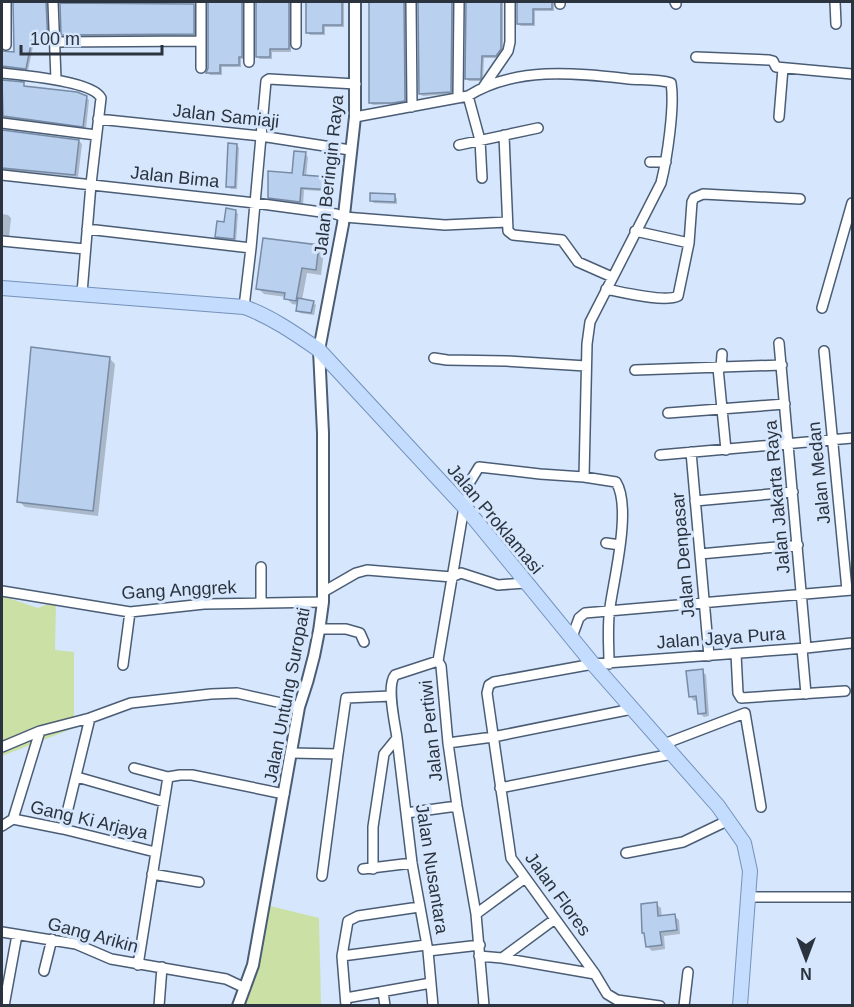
<svg xmlns="http://www.w3.org/2000/svg" width="854" height="1007" viewBox="0 0 854 1007" font-family="Arial,sans-serif">
<rect width="100%" height="100%" fill="#d5e6fd"/>
<!-- green -->
<path fill="#cbe0a5" d="M2 596 38 608 56 601 55 650 74 652V728L2 756Z
M270 906 319 918 321 1005 244 1006 262 954Z"/>
<!-- shadow -->
<path fill="#0003" d="M13 2H47L49 4 50 46H33L28 71 6 69 2 72V52L15 53Z
M208 2H245L244 59H241V67H222V75H210L207 72 209 68Z
M257 2H291V52H272V59H260L257 56Z
M308 2H344V27H325V35H310L308 32Z
M371 2H408L407 103 373 105 371 103Z
M419 2H456L454 5 453 94 423 96 420 94Z
M467 2H503V52L499 58H484L483 81H469L466 78Z
M518 2H554V11H535V26H521L518 24Z
M194 5 196 8V36L65 37 63 35Z
M2 80 23 84 26 87 86 97 89 100 86 129 7 119 2 120Z
M2 131 79 141 82 144 78 177 26 172H2Z
M237 145 239 148 237 189H231L228 186Z
M305 154 308 157 306 177 328 179 336 192 304 190 303 205 273 201 269 197 293 174Z
M395 196 397 199V204L374 203 371 200Z
M235 211 238 214 236 241 219 239 217 236Z
M2 214 8 215 11 218 9 237H2Z
M319 247 324 252 321 275 307 273 302 300 313 302 316 305 314 315 300 313 298 310V305L292 304 286 297 264 294 258 288Z
M109 358 115 364 98 516 25 507 19 501Z
M702 671 706 675 709 716 704 717 699 713 698 700 694 701 690 696Z
M656 904 661 908 662 917 674 916 679 920 680 934 664 936 665 949 652 951 647 946 646 936 643 933Z"/>
<!-- building -->
<path fill="#b9d0ef" stroke="#778ba5" stroke-width="1.5" d="M13 2H46L48 44H31L26 69 2 66V51L14 52Z
M208 2H242V57H239V65H220V73H206L208 68Z
M256 2H289V49H270V57H256Z
M306 2H342V25H323V33H306Z
M369 2H404L405 101 392 103H369Z
M418 2H452L451 92 419 94Z
M466 2H501V49L496 56H482L481 79H465Z
M517 2H552V9H533V24H517Z
M60 3 194 4V34L61 35Z
M2 80 24 82V86L77 92 87 96 83 127 3 116Z
M2 130 79 140 75 175 2 168Z
M228 143 237 144 235 187H226Z
M294 151 306 152 303 175 329 177 334 190 301 188 300 202 268 198V171L292 173Z
M370 193 395 194V202L370 201Z
M226 208 236 210 234 239 215 237 217 221 224 222Z
M263 238 319 245 316 270 302 268 296 301 284 299 285 293 256 289Z
M298 298 314 301 311 313 296 311Z
M31 347 110 357 93 511 17 502Z
M703 669 706 713 698 714 696 696 689 697 686 671Z
M657 902 658 916 675 914 677 930 660 932 662 945 646 947 644 933H642L641 904Z"/>
<g fill="none" stroke-linecap="round" stroke-linejoin="round">
<defs>
<path id="minor" d="M53 2 56 79
M201 2V68
M249 2V62
M296 2V44
M411 2 412 107
M560 2V4
M675 2 676 4
M835 2 836 24
M54 42 201 41
M6 45V2
M696 57 769 60 773 61 776 67 852 74
M2 73C20 75 93 81 101 98L91 184 82 293
M484 86 508 51 510 42V2
M468 96 480 140 482 178
M458 98 459 2
M355 117 468 96C516 66 575 73 629 79 643 80 658 79 671 83 675 106 667 159 661 183L590 322 587 344 584 477
M779 117 783 68
M98 119 261 136 350 150
M2 123 96 135
M504 135 508 231 513 235 562 240 578 262 612 277
M459 145 538 128
M650 162H666
M2 175 255 203 336 214 344 217 445 225 507 222
M87 229 251 248
M635 231 689 243
M2 241 85 249
M606 289C622 292 665 303 678 296L689 243 692 202 694 198 703 194 800 199
M244 307 251 248 266 81 269 79 356 84
M822 308 852 203
M779 343 806 648
M824 351 847 590
M434 358 447 360 506 361 586 366
M718 368 726 450
M721 368 722 354
M635 370 782 365
M668 413 785 404
M691 452 709 656
M660 455 852 438
M695 501 793 492
M468 511V485L479 467 540 474 584 477 616 482C632 507 614 578 610 607 607 626 609 645 609 664
M606 543 620 545
M700 554 798 545
M2 591 130 612 204 604 323 602
M323 592 356 573 367 570 452 577 461 573 498 585 525 583
M261 603V567
M320 629H346L360 633 364 642
M572 637 579 618 585 613 852 590
M802 649 806 694
M736 654 738 693 741 698 845 691
M438 661 464 507
M123 665 130 612
M397 738 412 863 428 951 433 1006
M448 743 493 737 632 709
M664 744 745 713 761 807
M2 747 40 731
M292 753 338 754 322 876
M338 754 346 698 391 696
M134 768 168 777
M77 777 164 802
M500 788 672 754
M406 813 457 806
M2 826 13 819
M63 829 90 718
M155 852 63 829 13 819 40 731 90 718 131 703 211 694 237 693 299 707
M626 853 683 842 729 820
M363 869 412 863
M373 869V827L384 754 397 738C395 723 386 686 395 675L438 661 441 666 448 743 457 806 476 914 484 1006
M152 874 199 882
M748 897H852
M476 914 525 878
M2 932 76 944 111 959 226 979 245 988
M428 951 480 945
M342 956 426 945
M479 956 502 958 595 974
M502 958 555 919
M138 965 168 777 180 775H192L284 794
M44 971 52 939
M383 992 385 1006
M346 998 431 983
M4 1006 17 935
M159 1006 162 967
M346 1006 342 956 348 921 358 916 419 907
M660 1006 617 1000 607 994 595 974 511 858 487 693 489 685 494 682 593 664 806 648 852 643
M684 1006 688 972"/>
<path id="tertiary" d="M238 1006 253 965 299 707C312 671 319 640 323 602V433L319 350 343 224 355 117V2"/>
<path id="primary" d="M2 288 244 307C270 316 296 334 319 350L468 511 593 664 718 806 744 843 750 871 740 1006"/>
</defs>
<!-- minor casing -->
<use href="#minor" stroke="#4b5d75" stroke-width="12"/>
<!-- tertiary casing -->
<use href="#tertiary" stroke="#4b5d75" stroke-width="14"/>
<!-- primary casing -->
<use href="#primary" stroke="#7492ba" stroke-width="16"/>
<!-- minor -->
<use href="#minor" stroke="#fff" stroke-width="9"/>
<!-- tertiary -->
<use href="#tertiary" stroke="#fff" stroke-width="10"/>
<!-- primary -->
<use href="#primary" stroke="#c4dcfe" stroke-width="14"/>
</g>
<g text-anchor="middle" stroke-width="6" stroke-linejoin="round" paint-order="stroke">
<!-- street labels -->
<g font-size="18" fill="#2b333e" stroke="#d5e6fd">
<text transform="translate(226 116) rotate(6)" y="6">Jalan Samiaji</text>
<text transform="translate(329 175) rotate(-84)" y="6">Jalan Beringin Raya</text>
<text transform="translate(175 177) rotate(6)" y="6">Jalan Bima</text>
<text transform="translate(819 473) rotate(-96)" y="6">Jalan Medan</text>
<text transform="translate(777 497) rotate(-95)" y="6">Jalan Jakarta Raya</text>
<text transform="translate(495 519) rotate(50)" y="6">Jalan Proklamasi</text>
<text transform="translate(683 555) rotate(-95)" y="6">Jalan Denpasar</text>
<text transform="translate(179 590) rotate(-3)" y="6">Gang Anggrek</text>
<text transform="translate(721 638) rotate(-4)" y="6">Jalan Jaya Pura</text>
<text transform="translate(287 695) rotate(-79)" y="6">Jalan Untung Suropati</text>
<text transform="translate(431 731) rotate(-96)" y="6">Jalan Pertiwi</text>
<text transform="translate(89 820) rotate(13)" y="6">Gang Ki Arjaya</text>
<text transform="translate(432 869) rotate(81)" y="6">Jalan Nusantara</text>
<text transform="translate(558 894) rotate(54)" y="6">Jalan Flores</text>
<text transform="translate(93 935) rotate(15)" y="6">Gang Arikin</text>
</g>
</g>
<!-- border -->
<rect width="854" height="1007" fill="none" stroke="#2b333e" stroke-width="6"/>
<!-- north arrow -->
<g transform="translate(806 959) rotate(180)" stroke="#d5e6fd" stroke-width="4.5" paint-order="stroke">
<path d="M0-4.5L10 22L0 15L-10 22Z" fill="#2b333e"/>
<text y="-9" font-size="16" font-weight="bold" text-anchor="middle" fill="#2b333e">N</text>
</g>
<!-- scale -->
<path d="M21 45v9h141v-9" fill="none" stroke="#2b333e" stroke-width="3"/>
<text x="30" y="45" font-size="18" fill="#2b333e" stroke="#d5e6fd" stroke-width="4.5" paint-order="stroke">100 m</text>
</svg>
